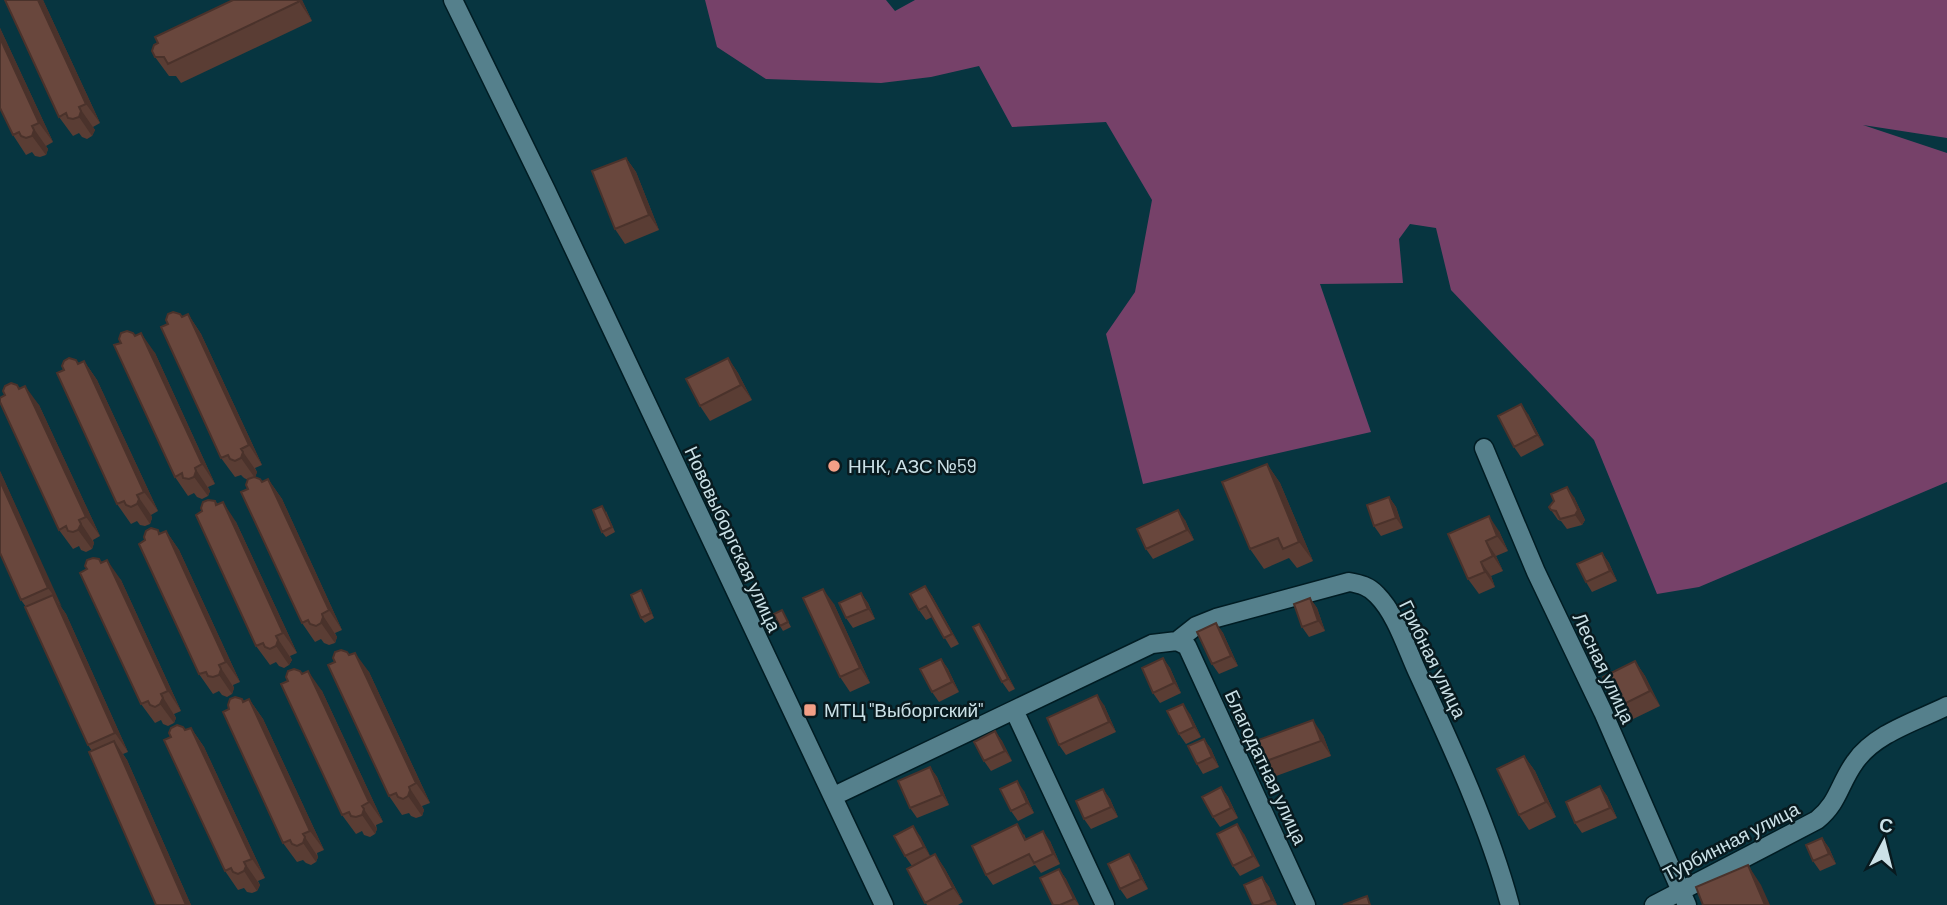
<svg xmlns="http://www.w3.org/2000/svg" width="1947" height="905" viewBox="0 0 1947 905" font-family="Barlow,sans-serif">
<rect width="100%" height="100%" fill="#073540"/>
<!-- green -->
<path fill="#764169" d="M705 0H886L895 11 915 0H1947V138L1863 125 1947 153V482L1699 587 1657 594 1594 440 1451 290 1436 228 1410 224 1399 239 1403 283 1320 284 1371 432 1143 484 1106 334 1135 292 1152 200 1106 122 1012 127 979 66 931 77 881 83 766 79 717 47Z"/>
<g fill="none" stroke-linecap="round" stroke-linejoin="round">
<defs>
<path id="minor" d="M453 0 546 190 884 905
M1484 448 1536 572 1603 712 1687 905
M1177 641 1196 626 1216 618 1349 582C1360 584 1369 586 1377 595 1396 614 1406 647 1417 671 1452 747 1488 824 1510 905
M1014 710 1105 905
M834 796 1152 644 1177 641 1187 646 1306 905
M1654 905 1817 820C1839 802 1839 784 1855 762 1875 733 1917 721 1947 706"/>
</defs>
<!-- minor casing -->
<use href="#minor" stroke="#001c23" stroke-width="21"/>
<!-- minor -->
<use href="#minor" stroke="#55808c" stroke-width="18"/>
</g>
<!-- wall -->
<path fill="#5a3d34" d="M5 0H43L100 123 93 127 95 130 92 136 87 139 82 137 79 133 73 136 59 117Z
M233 0H302L312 21 181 83 176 76H169L155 57Z
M0 28 53 142 46 146 48 149 46 155 40 157 35 156 32 152 26 155 13 135 0 108Z
M626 158 636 172 659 230 625 244 615 229Z
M188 314 201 334 262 465 255 468 257 472 255 477 262 482 268 479 282 499 342 630 335 633 337 637 335 643 329 645 324 643 321 639 315 642 302 623 248 489V480L244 478 241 475 235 477 221 458 168 324Z
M135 336 155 353 215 484 208 487 210 491 208 496 202 499 197 497 194 493 188 496 175 477 121 343Z
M728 358 738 373 752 400 710 421 700 406Z
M84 361 97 380 158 511 151 515 152 518 150 524 145 526 140 525 137 521 131 524 117 504 64 370Z
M20 389 39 405 100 536 93 540 94 543 92 549 86 552 81 550 79 546 73 549 59 530Z
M1528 414 1544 445 1521 457 1514 447Z
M1267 464 1280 483 1313 561 1297 568 1289 558 1264 569 1250 549Z
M0 471 61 607 66 614 128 752 123 754 127 760 191 905H156L92 751 88 745 26 607 21 600Z
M1389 497 1396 507 1403 528 1381 536 1374 526Z
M1574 497 1585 520 1582 525 1567 529 1561 521 1558 520 1551 510Z
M215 501 236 522 297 653 290 656 292 660 289 665 284 668 279 666 276 662 270 665 256 646 202 511Z
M606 511 615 532 606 537 602 532Z
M1185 520 1194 540 1153 559 1146 549Z
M166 531 179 550 240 682 233 685 234 688 232 694 227 697 222 695 219 691 213 694 199 674 160 534Z
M1499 531 1508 551 1496 556 1503 571 1491 576 1495 587 1479 594 1468 579 1448 534Z
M1602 553 1609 563 1617 581 1592 592 1586 582Z
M102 563 121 580 181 711 174 714 176 718 174 723 168 726 163 724 161 720 155 723 141 704 87 569Z
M925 586 932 596 959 644 951 648 932 617 926 620 919 610Z
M641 590 644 595 654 618 645 623 641 618Z
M861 593 868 603 875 619 853 628 846 618Z
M1310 598 1317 608 1325 631 1309 637 1302 627Z
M834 604 870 683 850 692 840 677Z
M782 610 791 627 783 631 780 626Z
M1216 623 1223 633 1238 666 1219 674 1212 664Z
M979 624 986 634 1015 689 1009 692 1002 682Z
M347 652 369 672 430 803 422 806 424 810 422 816 416 818 411 816 409 813 402 815 389 796 335 662Z
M1163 658 1170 668 1181 693 1160 703 1153 693Z
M941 659 948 669 959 692 939 702 932 692Z
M1635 661 1645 676 1660 706 1629 721 1618 707Z
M303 674 322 691 383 822 376 825 377 829 375 834 370 837 364 835 362 831 356 834 342 815 288 681Z
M242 699 244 702 249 699 263 719 324 850 317 853 318 857 316 862 311 865 306 863 303 860 297 862 283 843 229 709Z
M1104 705 1116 732 1066 755 1059 745Z
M1190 714 1201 737 1186 744 1179 734Z
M183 727 185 730 191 728 204 747 265 878 258 881 260 885 257 891 252 893 247 892 244 888 238 890 225 871 171 737Z
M995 731 1002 741 1012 761 991 771 984 761Z
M1323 735 1331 756 1268 779 1258 764Z
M1204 739 1211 749 1219 767 1203 774 1197 764Z
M1524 756 1535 771 1556 817 1529 830 1519 815Z
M930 767 937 777 949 805 917 818 910 808Z
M1600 786 1607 796 1617 818 1582 833 1575 823Z
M1221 787 1228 797 1238 818 1220 827 1213 817Z
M1103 789 1110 799 1118 817 1091 829 1084 819Z
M1024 791 1034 813 1018 821 1011 811Z
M1024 834 1026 839 1050 841 1060 864 1041 873 1035 865 993 885 986 875Z
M1244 834 1260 866 1240 876 1233 866Z
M920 836 930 856 935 854 945 869 963 902 958 905H927L907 869 912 866 905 856Z
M1822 838 1829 848 1836 864 1820 871 1813 861Z
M1136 864 1148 889 1127 899 1120 889Z
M1059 869 1066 879 1079 905H1053Z
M1262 877 1269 887 1277 905H1253Z"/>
<!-- shaded-wall -->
<path fill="#4a322b" d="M38 0H43L100 123 86 104Z
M298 0H302L312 21Z
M0 28 53 142 39 123 0 38Z
M79 107 95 130 92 136 79 117Z
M32 126 48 149 46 155 32 136Z
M626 158 636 172 659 230 649 215Z
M188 314 201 334 262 465 249 445Z
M141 333 155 353 215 484 202 464Z
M728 358 738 373 752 400 741 385Z
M84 361 97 380 158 511 144 492Z
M25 386 39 405 100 536 86 517Z
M1521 404 1528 414 1544 445 1537 435Z
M241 449 257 472 255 478 241 458Z
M1267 464 1280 483 1313 561 1299 542Z
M195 468 210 491 208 496 194 477Z
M0 471 62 607 48 588 0 481Z
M268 479 282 499 342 630 329 610Z
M1567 487 1574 497 1585 520 1582 525 1575 515Z
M137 495 151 515 152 518 150 524 137 504Z
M1389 497 1396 507 1403 528 1396 518Z
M223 502 236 522 297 653 283 633Z
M1178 510 1185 520 1194 540 1187 530Z
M1489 516 1499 531 1508 551 1497 536Z
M79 520 94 543 92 549 78 530Z
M166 531 179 550 240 682 226 662Z
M1486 541 1496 556 1503 571 1493 556Z
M1602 553 1609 563 1617 581 1610 571Z
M107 560 121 580 181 711 168 691Z
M1481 562 1491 576 1495 587 1485 572Z
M925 586 932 596 959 644 952 634Z
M823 589 834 604 870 683 860 668Z
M641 590 644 595 654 618 651 613Z
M861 593 868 603 875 619 868 609Z
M53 595 66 614 128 752 115 733Z
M1310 598 1317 608 1325 631 1318 621Z
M322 614 337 637 335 643 321 623Z
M1216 623 1223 633 1238 666 1231 656Z
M979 624 986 634 1015 689 1008 679Z
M276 636 292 660 289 665 276 646Z
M355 653 369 672 430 803 416 783Z
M1163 658 1170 668 1181 693 1174 683Z
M941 659 948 669 959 692 952 682Z
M1635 661 1645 676 1660 706 1650 691Z
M219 665 234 688 232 694 219 675Z
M308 671 322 691 383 822 369 802Z
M161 694 176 718 174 723 160 704Z
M1097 695 1104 705 1116 732 1109 722Z
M249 699 263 719 324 850 310 831Z
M1183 704 1190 714 1201 737 1194 727Z
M1313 720 1323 735 1331 756 1321 741Z
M191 728 204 747 265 878 252 859Z
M995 731 1002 741 1012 761 1005 751Z
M1204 739 1211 749 1219 767 1212 757Z
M114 741 127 760 191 905H186Z
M1524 756 1535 771 1556 817 1546 802Z
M930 767 937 777 949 805 942 795Z
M1017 781 1024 791 1034 813 1027 803Z
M1600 786 1607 796 1617 818 1610 808Z
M409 787 424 810 422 816 408 796Z
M1221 787 1228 797 1238 818 1231 808Z
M1103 789 1110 799 1118 817 1111 807Z
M362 806 377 829 375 834 362 815Z
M1237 824 1244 834 1260 866 1253 856Z
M913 826 920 836 931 857 924 847Z
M1043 831 1050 841 1060 864 1053 854Z
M303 834 318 857 316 862 303 843Z
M1822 838 1829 848 1836 864 1829 854Z
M935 854 945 869 963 902 953 888Z
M1129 854 1136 864 1148 889 1141 879Z
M244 862 260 885 257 891 244 871Z
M1748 865 1761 885 1770 905H1765Z
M1059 869 1066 879 1079 905 1074 899Z
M1262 877 1269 887 1277 905 1272 900Z"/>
<!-- building -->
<path fill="#69473d" stroke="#4a322b" stroke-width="2" d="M5 0H38L86 104 79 107 81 111 79 117 73 119 68 118 66 113 59 117Z
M233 0H298V2L168 64 164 57H155L152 51 154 45 158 43 155 37Z
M0 38 39 123 32 126 34 130 32 136 26 138 21 136 19 132 13 135 0 108Z
M626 158 649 215 615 229 592 171Z
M173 312 180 314 182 317 188 314 249 445 241 449 243 452 241 458 235 461 230 459 228 455 221 458 161 327 168 324 166 320 168 314Z
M127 331 133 333 135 336 141 333 202 464 195 468 196 471 194 477 189 479 183 478 182 473 175 477 114 345 121 343 119 339 121 333Z
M69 358 76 360 78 364 84 361 144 492 137 495 139 499 137 504 131 507 126 505 124 501 117 504 57 373 64 370 62 366 64 361Z
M728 358 741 385 700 406 686 379Z
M11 383 17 385 19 389 25 386 86 517 79 520 81 524 78 530 73 532 68 531 66 526 59 530 0 402V398L5 395 3 391 5 386Z
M1521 404 1537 435 1514 447 1498 416Z
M1267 464 1299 542 1283 549 1278 538 1250 549 1222 482Z
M254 477 260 479 262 482 268 479 329 610 322 614 323 617 321 623 316 626 310 624 308 620 302 623 241 492 248 489 246 485 248 479Z
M0 481 48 588 21 600 0 553Z
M1567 487 1578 510 1575 515 1560 519 1556 511 1551 510 1549 507 1554 501 1551 494Z
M1389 497 1396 518 1374 526 1367 505Z
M208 500 215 501 216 505 223 502 283 633 276 636 278 640 276 646 270 649 265 647 263 643 256 646 196 515 202 511 201 508 203 502Z
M602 506 612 527 602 532 593 510Z
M1178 510 1187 530 1146 549 1137 529Z
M1489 516 1497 536 1486 541 1493 556 1481 562 1485 572 1468 579 1448 534Z
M151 528 158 530 159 534 166 531 226 662 219 665 221 669 219 675 213 677 208 676 206 672 199 674 139 544 145 540 144 537 146 531Z
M1602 553 1610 571 1586 582 1577 564Z
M93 558 99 559 101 563 107 560 168 691 161 694 163 698 160 704 155 707 150 705 148 701 141 704 80 573 87 569 85 566 87 560Z
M925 586 952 634 944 638 926 606 919 610 910 594Z
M823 589 860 668 840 677 803 598Z
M641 590 651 613 641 618 631 595Z
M861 593 868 609 846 618 839 603Z
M53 595 115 733 88 745 25 607Z
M1310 598 1318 621 1302 627 1294 604Z
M782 610 788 622 780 626 774 614Z
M1216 623 1231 656 1212 664 1197 632Z
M979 624 1008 679 1002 682 973 627Z
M341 650 347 652 349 655 355 653 416 783 409 787 410 790 408 796 403 799 398 797 396 793 389 796 328 665 335 662 333 658 335 652Z
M1163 658 1174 683 1153 693 1142 668Z
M941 659 952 682 932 692 920 669Z
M1635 661 1650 691 1618 707 1603 677Z
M294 669 300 671 302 674 308 671 369 802 362 806 364 809 362 815 356 817 351 816 349 812 342 815 281 684 288 681 286 677 288 671Z
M1097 695 1109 722 1059 745 1047 718Z
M235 697 242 699 243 702 249 699 310 831 303 834 305 837 303 843 297 846 292 844 290 840 283 843 223 712 229 709 228 705 230 699Z
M1183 704 1194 727 1179 734 1167 711Z
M1313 720 1321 741 1258 764 1250 743Z
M177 725 183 727 185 730 191 728 252 859 244 862 246 866 244 871 238 874 233 872 231 868 225 871 164 740 171 737 169 733 171 728Z
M995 731 1005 751 984 761 974 742Z
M1204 739 1212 757 1197 764 1188 746Z
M114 741 186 905H156L89 752Z
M1524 756 1546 802 1519 815 1497 769Z
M930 767 942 795 910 808 898 781Z
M1017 781 1027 803 1011 811 1000 789Z
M1600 786 1610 808 1575 823 1566 802Z
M1221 787 1231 808 1213 817 1202 797Z
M1103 789 1111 807 1084 819 1076 801Z
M1017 824 1025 840 1043 831 1053 854 1034 863 1029 854 986 875 972 846Z
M1237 824 1253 856 1233 866 1217 834Z
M913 826 924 847 905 856 894 836Z
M1822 838 1829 854 1813 861 1806 845Z
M935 854 953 888 925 903 907 869Z
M1129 854 1141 879 1120 889 1108 864Z
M1748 865 1765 905H1703L1696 887Z
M1059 869 1074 899 1060 905H1053L1040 878Z
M1262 877 1272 900 1259 905H1253L1244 885Z
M1367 896 1370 905H1343Z"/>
<!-- markers -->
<g fill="#f39f86" stroke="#081a1f" stroke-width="2.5">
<circle cx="834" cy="466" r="7"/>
<rect x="803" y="703" width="14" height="14" rx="3.5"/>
</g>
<g text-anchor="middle" stroke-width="5" stroke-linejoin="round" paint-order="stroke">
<!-- poi labels -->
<g font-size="19" fill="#cbe1e7" stroke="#081a1f" text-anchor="start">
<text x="848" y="473">ННК, АЗС №59</text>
<text x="824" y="717">МТЦ "Выборгский"</text>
</g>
<!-- street labels -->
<g font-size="19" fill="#cbe1e7" stroke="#081a1f">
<text transform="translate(733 539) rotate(65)" y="7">Нововыборгская улица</text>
<text transform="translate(1433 659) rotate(64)" y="7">Грибная улица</text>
<text transform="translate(1604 668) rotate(65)" y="7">Лесная улица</text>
<text transform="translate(1266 767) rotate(65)" y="7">Благодатная улица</text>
<text transform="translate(1731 841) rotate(-27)" y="7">Турбинная улица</text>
</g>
</g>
<!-- north arrow -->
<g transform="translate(1884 842) rotate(7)" stroke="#081a1f" stroke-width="5" paint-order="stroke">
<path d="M0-5L12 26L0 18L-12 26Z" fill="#cbe1e7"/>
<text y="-10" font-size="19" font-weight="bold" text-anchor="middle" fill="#cbe1e7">С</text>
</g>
</svg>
